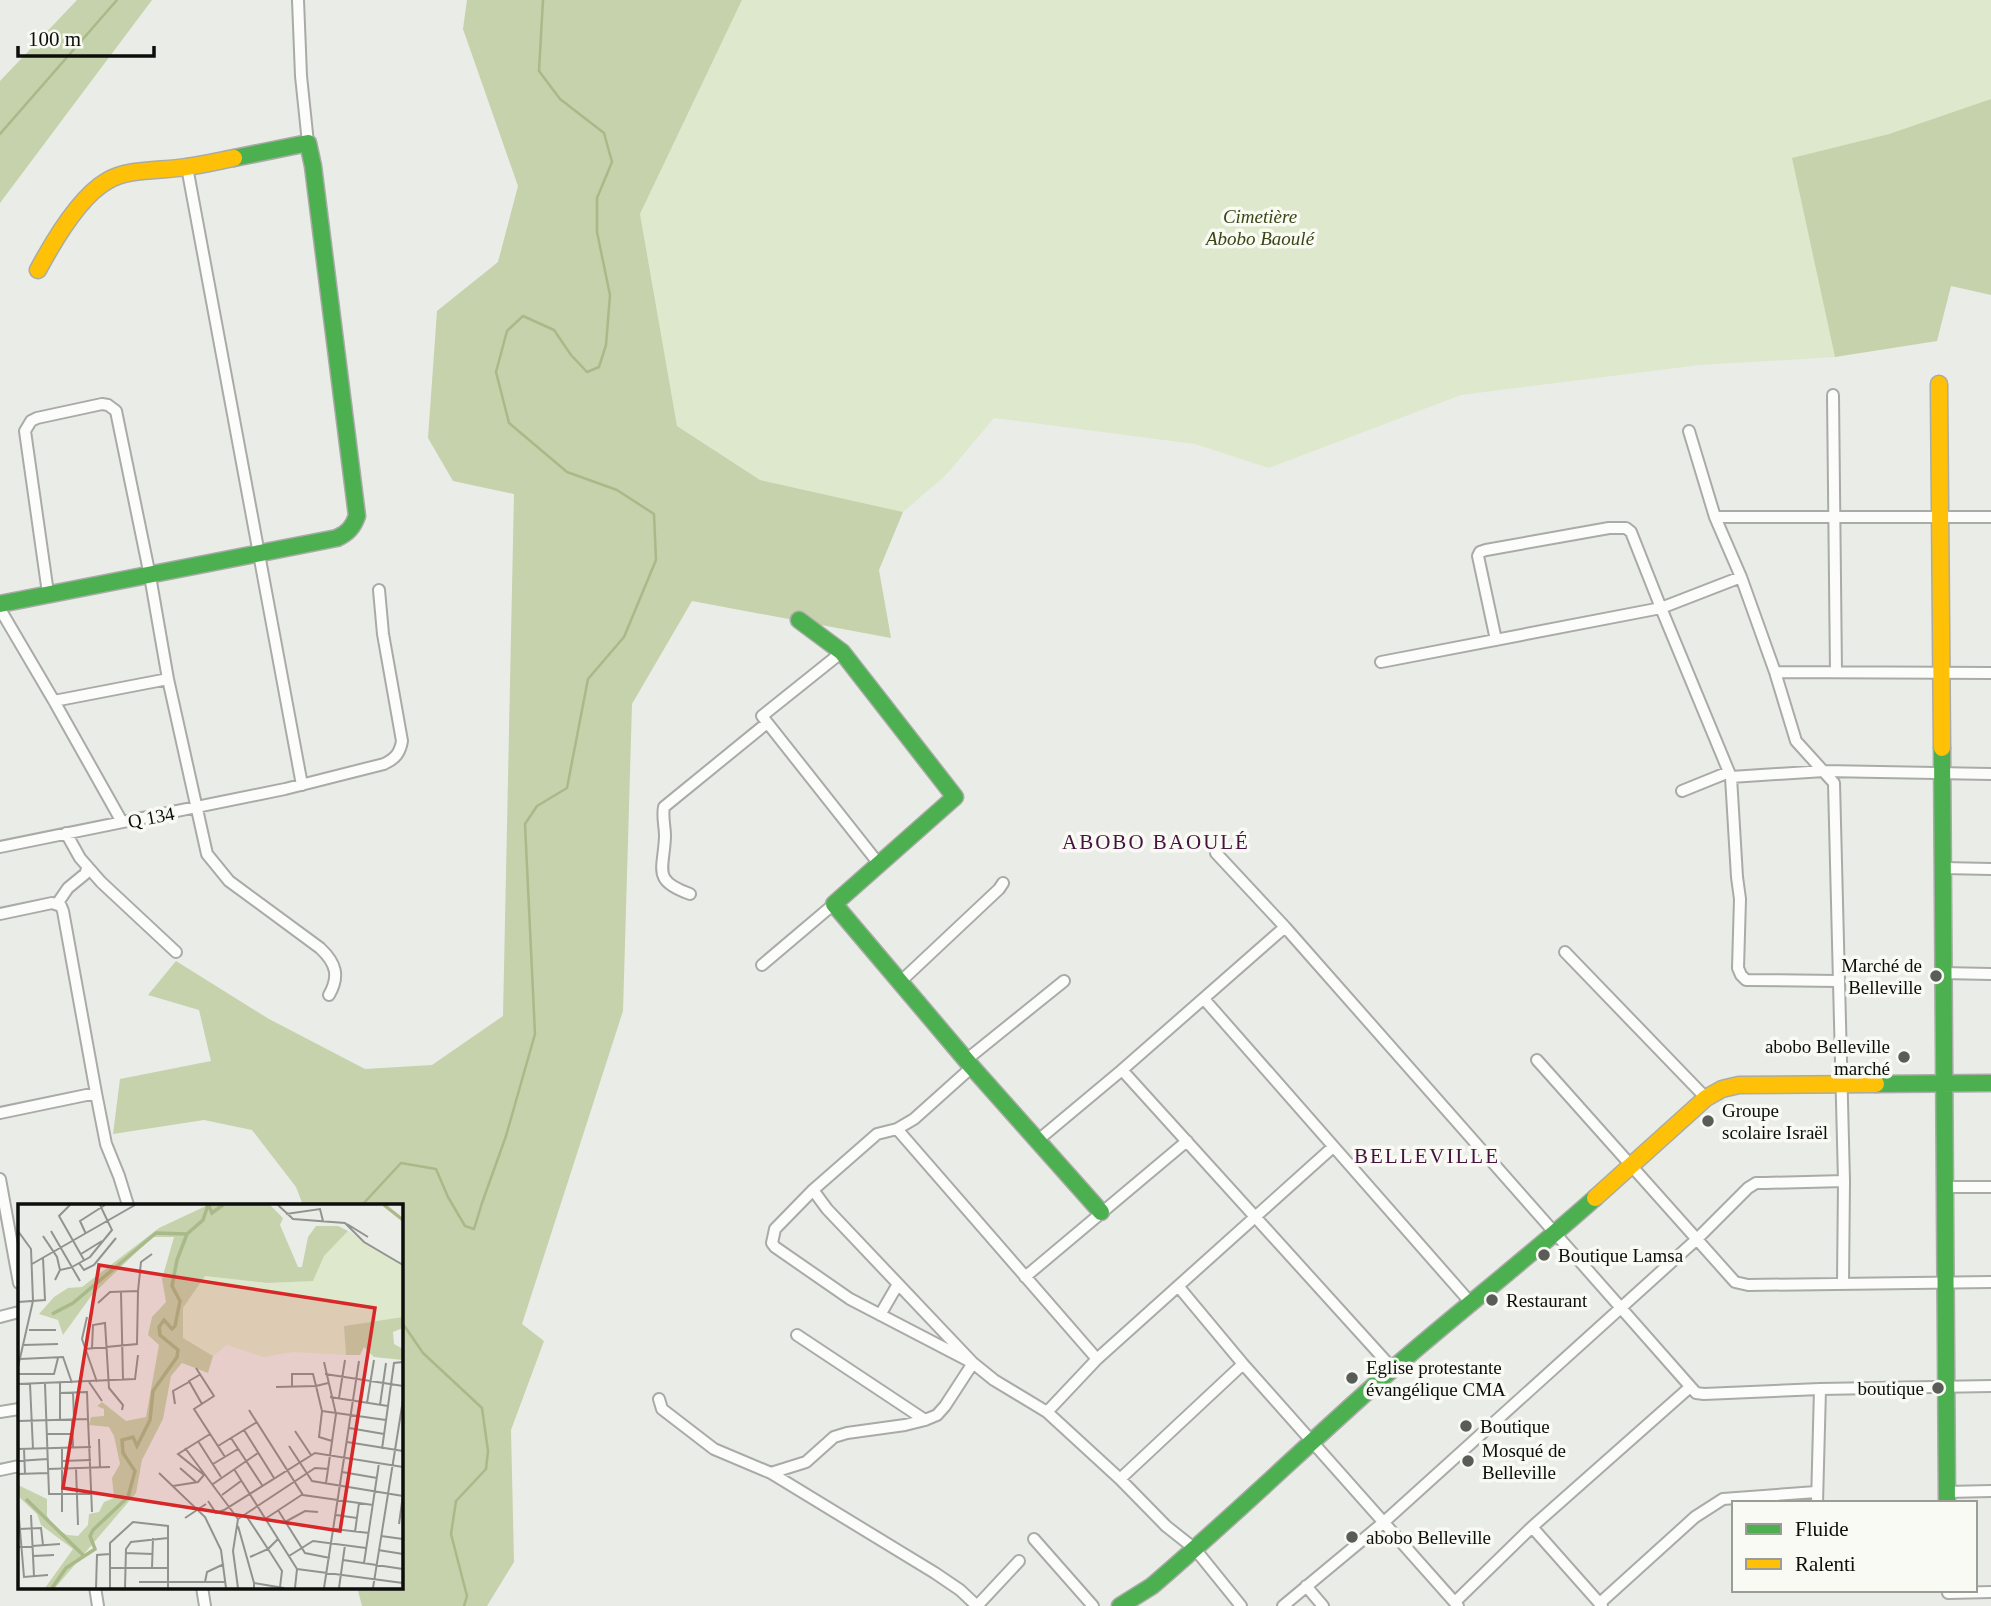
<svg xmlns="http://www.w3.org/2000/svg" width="1991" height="1606" viewBox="0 0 1991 1606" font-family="Georgia,serif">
<rect width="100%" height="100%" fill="#eaece7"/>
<!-- green -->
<path fill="#dee8cc" d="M742 0H1991V99L1889 134 1793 158 1835 357 1700 365 1461 395 1269 468 1195 444 994 418 946 475 903 512 760 480 677 426 640 214Z"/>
<!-- forest -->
<path fill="#c5d2ab" d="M77 0H152L0 203V81Z
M467 0H742L640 214 677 426 760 480 903 512 879 570 891 638 692 601 632 704 623 1011 522 1324 544 1341 511 1430 514 1562 487 1606H362L357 1587H401V1205H303L296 1187 252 1130 204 1120 113 1134 120 1079 211 1061 199 1010 148 995 176 961 269 1019 365 1069 432 1065 503 1016 514 494 453 481 428 438 437 311 498 262 518 186 463 29Z
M1991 99V295L1951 286 1937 341 1835 357 1792 158 1889 134Z"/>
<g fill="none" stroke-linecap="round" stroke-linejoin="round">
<!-- stream -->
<path stroke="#aab989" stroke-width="2.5" d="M0 134 117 0
M362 1205 401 1163 436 1169 448 1197 465 1226 474 1229 482 1203 506 1136 535 1034 525 824 537 806 567 788 588 679 624 637 656 560 654 514 617 490 567 472 509 423 496 372 507 331 523 316 554 330 571 355 587 372 599 367 606 345 610 295 597 232V198L612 162 604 133 560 99 539 71 543 0
M401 1321 423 1353 482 1408 488 1451 486 1469 456 1501 451 1534 467 1596 464 1606"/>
<defs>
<path id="street" d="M298 0 301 76 308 143
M187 167 302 785
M1833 395 1836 672
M1689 431 1715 517 1741 577 1775 672 1796 741 1834 783 1844 1181 1843 1283
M1715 517H1991
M1741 577 1661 608 1731 777 1737 877 1740 899 1738 968 1741 975 1746 980 1838 981
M48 593 25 431 31 421 37 418 102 404 108 405 116 411 150 576 168 679 207 854 229 881 320 948C336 963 340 976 329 995
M0 609 54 701 122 822
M842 652 762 716 879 864
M1381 662 1661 608 1631 532 1626 528H1609L1486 550 1480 552 1478 556 1496 640
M1775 672 1991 673
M54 701 168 679
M1731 777 1824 771 1991 774
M1682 791 1729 772
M66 833 80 858 101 882 176 952
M0 847 285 789 384 764C395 759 400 753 402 741L383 634 379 590
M1216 853 1285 927 1696 1393 1704 1394 1820 1389 1991 1386
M1943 868 1991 869
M690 894C651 880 664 870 665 836 665 826 662 817 664 807L767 723
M57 904 68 888 85 874 88 867
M0 914 52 903 61 906 63 911 96 1093 0 1113
M1565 952 1706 1098
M762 965 834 904
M1942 973 1991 974
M899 983 999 889 1003 883
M1204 999 1470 1302
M966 1060 1064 981
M1537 1060 1735 1282 1748 1285 1991 1282
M1122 1070 1393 1369
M96 1093 106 1144 119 1176 128 1205
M897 1129 1097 1359
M1037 1141 1122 1070 1285 927
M0 1179 19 1283
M1944 1187H1991
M813 1190 827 1209 973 1363 994 1380 1047 1412 1120 1479 1166 1526 1195 1549 1241 1606
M1025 1277 1187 1141
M1178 1286 1243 1364 1458 1606
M880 1315 898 1284
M0 1317 19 1312
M797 1335 925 1420
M659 1399 662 1409 714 1449 771 1473 935 1573 960 1590 977 1606
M0 1412 19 1409
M1047 1412 1097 1359 1333 1147
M0 1470 19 1466
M771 1473 806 1462 834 1437 847 1433 905 1425 925 1420 937 1415 945 1406 973 1363 850 1299 775 1247 772 1243 775 1229 813 1190 877 1134 897 1129 914 1119 972 1067
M1120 1479 1243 1364
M1946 1492 1991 1491
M1817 1503 1820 1389
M1532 1527 1602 1606
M1034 1539 1093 1606
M1306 1586 1323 1606
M95 1587 98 1606
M202 1587 205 1606
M1948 1593 1991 1592
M1455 1602 1532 1527 1689 1388
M1600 1603 1695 1517 1723 1499 1816 1492
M977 1606 1019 1561
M1283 1606 1384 1522 1697 1239 1748 1188 1756 1183H1765L1844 1181"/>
<path id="fast" d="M0 604 337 538C348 533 353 527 357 516L313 166 308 143 234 158
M799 620 842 652 955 797 834 904 972 1067 1101 1212
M1942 748 1947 1503
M1876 1084 1991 1083
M1120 1606 1152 1586C1235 1515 1314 1438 1396 1366 1462 1309 1530 1256 1595 1198"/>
<path id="slow" d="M38 270C53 242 79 197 107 181 127 168 163 171 186 167 202 165 218 161 234 158
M1939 384 1942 748
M1595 1198 1706 1098 1722 1089 1739 1085 1876 1084"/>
</defs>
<!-- street casing -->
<use href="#street" stroke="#a9aba7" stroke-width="14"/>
<!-- fast casing -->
<use href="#fast" stroke="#a9aba7" stroke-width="19"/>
<!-- slow casing -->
<use href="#slow" stroke="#a9aba7" stroke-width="19"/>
<!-- street -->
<use href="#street" stroke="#fcfcfb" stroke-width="10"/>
<!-- fast -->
<use href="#fast" stroke="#4caf50" stroke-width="16"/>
<!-- slow -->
<use href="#slow" stroke="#ffc107" stroke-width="16"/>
</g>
<!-- markers -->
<g fill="#5a5c58" stroke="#f8faf3" stroke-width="2.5">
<circle cx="1936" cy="976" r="7"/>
<circle cx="1904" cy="1057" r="7"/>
<circle cx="1708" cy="1121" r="7"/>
<circle cx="1544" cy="1255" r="7"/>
<circle cx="1492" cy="1300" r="7"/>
<circle cx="1352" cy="1378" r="7"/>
<circle cx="1938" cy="1388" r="7"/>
<circle cx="1466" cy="1426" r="7"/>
<circle cx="1468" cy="1461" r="7"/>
<circle cx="1352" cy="1537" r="7"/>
</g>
<g text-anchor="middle" stroke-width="7" stroke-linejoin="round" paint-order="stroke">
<!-- park labels -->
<g font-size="19" font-style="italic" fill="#384514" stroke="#f8faf3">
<text x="1260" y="223">Cimetière<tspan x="1260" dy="22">Abobo Baoulé</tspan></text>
</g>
<!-- street labels -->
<g font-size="19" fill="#0d0e0b" stroke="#f8faf3">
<text transform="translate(151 817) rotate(-11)" y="7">Q 134</text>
</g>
<!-- poi labels -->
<g font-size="19" fill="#0d0e0b" stroke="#f8faf3" text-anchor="start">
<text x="1922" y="972" text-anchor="end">Marché de<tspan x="1922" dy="22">Belleville</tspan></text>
<text x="1890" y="1053" text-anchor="end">abobo Belleville<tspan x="1890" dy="22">marché</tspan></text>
<text x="1722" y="1117">Groupe<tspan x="1722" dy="22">scolaire Israël</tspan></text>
<text x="1558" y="1262">Boutique Lamsa</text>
<text x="1506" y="1307">Restaurant</text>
<text x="1366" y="1374">Eglise protestante<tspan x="1366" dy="22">évangélique CMA</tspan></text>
<text x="1924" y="1395" text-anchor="end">boutique</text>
<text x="1480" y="1433">Boutique</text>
<text x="1482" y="1457">Mosqué de<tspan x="1482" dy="22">Belleville</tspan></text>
<text x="1366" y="1544">abobo Belleville</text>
</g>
<!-- neighbourhood labels -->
<g font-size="21" letter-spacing="2" fill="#46113f" stroke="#f8faf3">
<text x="1156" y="849">ABOBO BAOULÉ</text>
<text x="1427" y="1163">BELLEVILLE</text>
</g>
</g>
<!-- overview -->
<g transform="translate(18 1204)">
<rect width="385" height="385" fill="#eaece7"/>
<path d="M330 27 385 62V113L326 122 328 151 275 148 246 153 209 141 195 152 165 135V104L187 72 249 79 295 77 306 52Z" fill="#dee8cc"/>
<path d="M190 1H252L265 14 262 21 280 63H284L290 33 298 22H320L330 27 306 52 295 77 249 79 187 72 165 104V134L195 152 190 169 164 159 153 172 145 215 124 256 118 289 37 384H27L55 345 23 321 19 310 0 292V281L29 295V312L37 324 49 331 60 332 70 321 71 310 81 308 86 298 96 294 94 274 102 260 96 232 91 223 71 221 73 213 86 212V205L79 202 84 198 108 217 128 213 141 141 130 131 134 113 148 98 144 75 156 33H134L74 91 45 131 40 116 21 110 36 93 50 84 64 83 141 24ZM385 113V124L375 128 376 140 385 145V156L356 153 346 143 342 151H328L326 122Z" fill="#c5d2ab"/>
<path fill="none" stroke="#aab989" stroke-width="3.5" d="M366 1 385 16M191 2 194 9 205 1M34 110 55 99 138 29 168 30M8 295 65 351M34 384 48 364 77 345 72 332 75 326 110 293 117 267 105 249 104 236 115 233 119 242 132 216 135 187 159 153 160 146 142 131 141 123 146 116 154 125 157 122 162 97 154 82 159 56 169 30 185 16 190 1"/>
<path fill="none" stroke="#92938f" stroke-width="2" d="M52 1 41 12 66 56M260 1 275 15 327 19 346 38 385 61M268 10 302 5 305 17M329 20 350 33M0 27 13 45 15 97 0 163M33 27 62 77M68 30 62 17 87 1M25 32 39 53 42 66M63 50 84 37M61 59 66 66 76 61 98 34M14 60 117 1M54 63 72 53 94 26 82 1M37 76 42 66 55 63M120 87 123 58 134 50M103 88 105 176M0 98 27 96 25 54M69 113 64 135 79 178M11 126H38M6 141 40 140M74 144 75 121 87 119 91 184 105 201 104 206M67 145 119 140 120 87 92 88 80 99M2 155 45 153 54 179M306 158 318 210 308 279M178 164 196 192 176 205 207 253M0 170H36L40 154M183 170 171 177 184 200M307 170 385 182M71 178 84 197M42 179V216M310 179 298 182 304 207 301 233 314 237M0 180 117 175 120 151M12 180 15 245M27 180 31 290H74M258 183 298 182 295 170H274V182M55 188 56 215M312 193 370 202M321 194 327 156M349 199 356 156M157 200 155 187 171 178M362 201 368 159M231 206 285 291 355 301M304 207 368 216M54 215 55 243M70 215 74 308M0 217 70 215 69 188 42 189M331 224 366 230M226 226 256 274M277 227 293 251M28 230H55M213 234 244 281M81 235 82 264M180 237 203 273M329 238 385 247M200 242 239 218M271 242 294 277 385 292M44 244V308M167 244 220 315M0 245 73 243M6 245 7 270M364 245 376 159 385 158M0 257 29 255M44 257 73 256M195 260 220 245M58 264 60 321M162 264 178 278M30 265 92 263M216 265 279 365 277 384M324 268 359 274M141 269 187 313 203 346 208 384M0 270 30 269M195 280 240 249M155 282 180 278 186 271 160 250 192 230M204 291 223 277M190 297 198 309 206 306 297 249 385 263M0 303 6 373 30 371M260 306 287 349 312 354M227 310 250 345 232 353M13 311 16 372M318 311 339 314M167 314 188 300M247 315 285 290M267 318 287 307 300 308M381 320 385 291M220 322 236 379M1 325 23 324 25 341M316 325 351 329M337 328 341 299M363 332 385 335M260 335 250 345 264 367 262 383M0 343 42 340M360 346 385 350M107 349 135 350M15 352 36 351M271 352 295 337 348 344M325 356 385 365M346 359 361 259M92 364H150M134 364 135 334M279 365 385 379M121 378H208M187 378 189 368 206 360M78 384 79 351 92 350M92 384V339L115 318 150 322V384M107 384 108 345 113 338 150 334M220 384 215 347 220 315 297 264 311 265M236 384V379L266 384M306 384 341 157M321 384 327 341M355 384 385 196"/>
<path fill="#d62828" fill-opacity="0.15" stroke="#d62828" stroke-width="3.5" d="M81 61 357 104 322 327 45 284Z"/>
<rect width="385" height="385" fill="none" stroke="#0d0e0b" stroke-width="3.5"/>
</g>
<!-- legend -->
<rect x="1732" y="1501" width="245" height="91" fill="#f8faf3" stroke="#9a9c96" stroke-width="2"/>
<rect x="1746" y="1524" width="35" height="10" fill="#4caf50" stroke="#9a9c96" stroke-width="2"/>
<text x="1795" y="1536" font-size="21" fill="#0d0e0b">Fluide</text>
<rect x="1746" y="1559" width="35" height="10" fill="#ffc107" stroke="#9a9c96" stroke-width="2"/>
<text x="1795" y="1571" font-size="21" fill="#0d0e0b">Ralenti</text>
<!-- scale -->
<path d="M18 46v10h136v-10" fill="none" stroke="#0d0e0b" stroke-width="3.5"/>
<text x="28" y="46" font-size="21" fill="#0d0e0b" stroke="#f8faf3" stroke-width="5" paint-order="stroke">100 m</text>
</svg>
